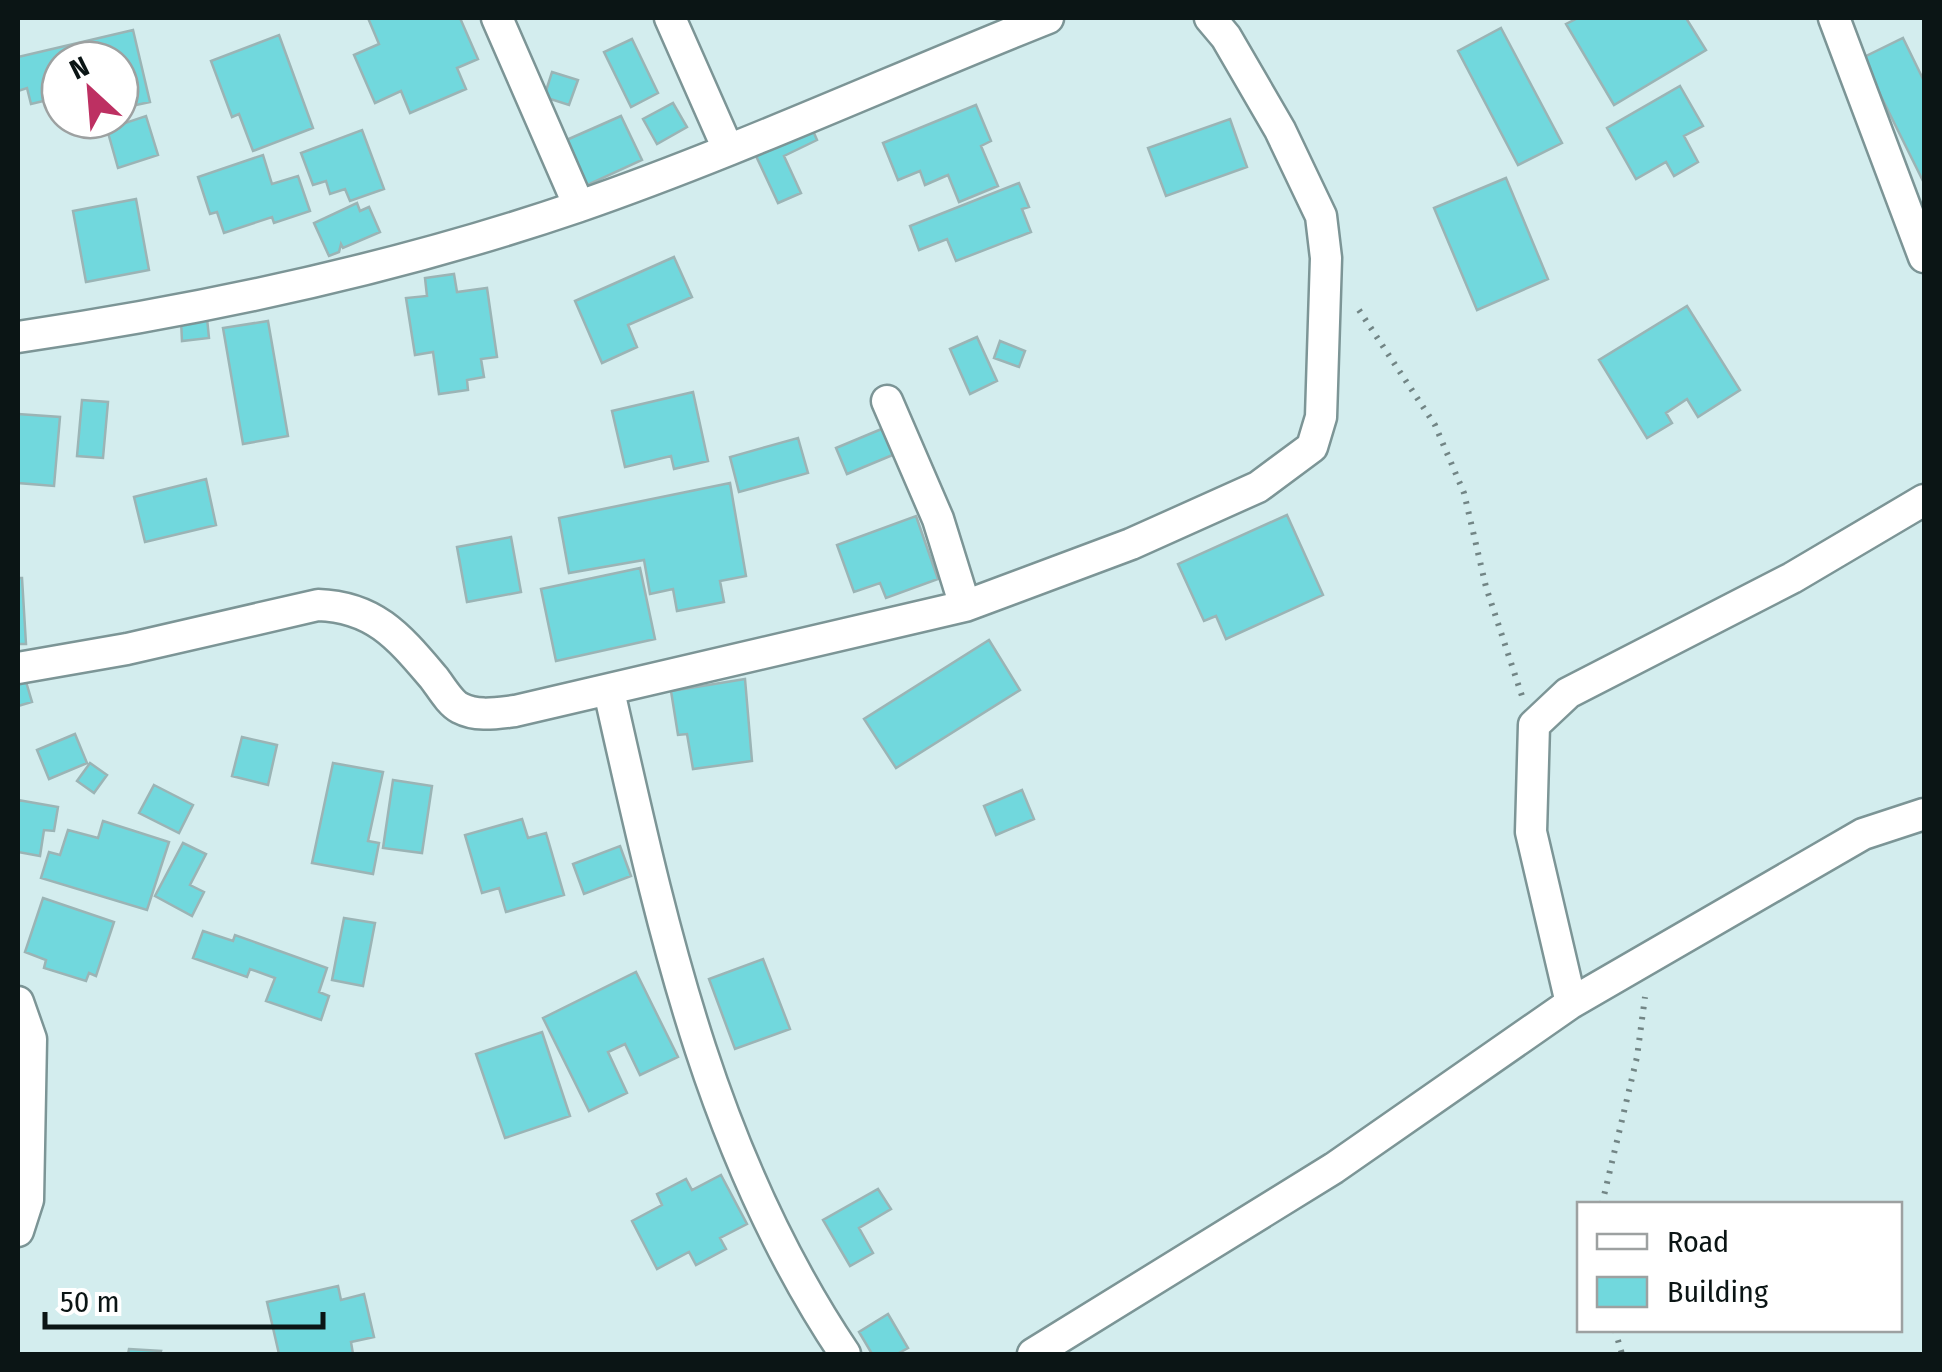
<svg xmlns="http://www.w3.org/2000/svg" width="1942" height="1372" viewBox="0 0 1942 1372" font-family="'Fira Sans Condensed',sans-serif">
<rect width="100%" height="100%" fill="#d3edee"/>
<!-- building -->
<path fill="#71d8dd" stroke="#9bb4b5" stroke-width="2.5" d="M368 18H460L478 59 457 68 466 89 410 113 401 91 375 103 354 55 379 44Z
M1578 18H1686L1706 50 1614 105 1566 24Z
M1501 28 1562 143 1518 165 1458 51Z
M133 30 150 102 122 108 120 60H60V97L31 104 27 88 18 91V57Z
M279 35 313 128 253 151 239 114 232 117 211 61Z
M1903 38 1924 81V183L1862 58Z
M632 39 658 93 631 107 604 52Z
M552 72 578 80 569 105 544 97Z
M1680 86 1703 126 1684 136 1698 162 1674 176 1666 162 1636 179 1607 128Z
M673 103 687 127 657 144 643 119Z
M976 105 991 141 981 146 998 186 959 202 948 175 925 185 920 171 898 180 883 143Z
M146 116 158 155 118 168 107 129Z
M621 116 642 160 583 187 562 142Z
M807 117 817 140 784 156 801 193 778 203 750 143Z
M1230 119 1247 167 1166 196 1148 148Z
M362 130 384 189 350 201 345 189 330 194 326 181 313 185 301 153Z
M263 155 272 184 298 176 310 211 274 223 272 217 224 233 217 212 210 214 198 177Z
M1506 178 1548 279 1477 310 1434 208Z
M1019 183 1029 207 1022 209 1031 232 956 261 947 239 919 250 910 226Z
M136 199 149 270 86 282 73 211Z
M357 203 360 211 369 207 380 232 343 248 341 244 339 252 329 256 314 223Z
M674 257 692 297 628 325 637 347 602 363 575 301Z
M454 274 457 292 487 288 497 357 481 359 484 377 467 380 468 390 439 394 433 352 415 355 406 298 427 296 425 278Z
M1687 306 1740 390 1698 417 1687 399 1666 413 1672 423 1647 438 1599 360Z
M207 318 209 338 182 341 181 320Z
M268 321 288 436 243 444 223 328Z
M977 337 997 381 970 394 950 349Z
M1000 341 1025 351 1019 367 994 358Z
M693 392 708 461 674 469 671 456 625 467 612 411Z
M82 400 108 402 103 458 77 456Z
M18 414 60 417 54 486 18 483Z
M884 428 895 454 847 474 836 448Z
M798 438 808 473 739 492 730 457Z
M206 479 216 525 145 542 134 497Z
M730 483 746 576 720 581 724 602 677 611 673 589 650 594 644 560 569 573 559 518Z
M1287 515 1323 595 1226 639 1216 616 1204 621 1178 564Z
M916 516 938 579 886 598 880 583 854 592 837 545Z
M511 537 521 592 467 602 457 547Z
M640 568 655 639 556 661 541 589Z
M18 578H22L26 644H18Z
M989 640 1020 690 896 768 864 719Z
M24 675 32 702 18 706V677Z
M745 679 752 761 693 769 687 734 678 735 671 691Z
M75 734 87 763 49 779 37 750Z
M242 737 277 745 268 785 232 776Z
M90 763 107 775 94 793 77 781Z
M333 763 383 772 368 841 379 843 373 874 312 863Z
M393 780 432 786 422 853 383 848Z
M154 785 193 805 179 833 139 813Z
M1022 790 1034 819 996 835 984 806Z
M18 800 58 807 54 831 44 830 40 856 18 852Z
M522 819 528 838 546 833 564 895 506 912 499 888 482 893 465 835Z
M103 821 169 842 147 910 41 878 49 852 60 855 68 830 98 838Z
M183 843 206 854 190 885 204 892 192 916 155 896Z
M620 846 631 876 584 894 573 864Z
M43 898 114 922 96 976 89 973 86 981 44 968 46 960 25 952Z
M344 918 375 923 363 986 332 980Z
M203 931 233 941 235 935 327 968 319 992 329 996 321 1020 266 1001 275 978 250 969 247 977 193 958Z
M763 959 790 1029 735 1049 709 979Z
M636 972 678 1057 640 1075 625 1044 608 1052 627 1093 589 1111 543 1018Z
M542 1032 570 1116 505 1138 476 1054Z
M721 1175 747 1224 720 1238 726 1249 696 1265 689 1252 657 1269 632 1221 662 1205 657 1194 686 1179 692 1190Z
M878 1189 891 1209 859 1228 873 1253 850 1266 823 1220Z
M338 1286 341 1300 364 1294 374 1337 351 1342 353 1354H279L267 1302Z
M888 1314 908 1348 897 1354H872L859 1332Z
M129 1349 161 1351 160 1354H128Z"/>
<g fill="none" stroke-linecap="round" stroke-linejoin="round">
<defs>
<path id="street" d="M497 18 579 206
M670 18 727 147
M1834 18 1924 257
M18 337C208 309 395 269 577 207 736 152 892 80 1048 18
M887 401 938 519 965 606
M18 668 127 649 318 605C375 607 399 637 434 678 441 687 450 703 460 708 477 717 497 713 515 711L965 606 1131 544 1258 487 1312 447 1321 417 1326 258 1321 216 1280 130 1226 37 1210 18
M609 691C662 925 709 1152 845 1354
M18 1002 31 1039 28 1200 18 1231
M1571 1003 1531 832 1534 725 1568 693 1792 578 1924 500
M1033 1354 1334 1168 1571 1003 1863 834 1924 814"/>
</defs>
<!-- street casing -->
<use href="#street" stroke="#7c9596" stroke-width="35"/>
<!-- path -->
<path stroke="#728585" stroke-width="6" stroke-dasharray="2.5 8" stroke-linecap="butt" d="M1359 310 1435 425 1464 493 1486 587 1522 696
M1602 1204 1637 1057 1645 997
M1615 1330 1622 1354"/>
<!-- street -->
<use href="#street" stroke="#fff" stroke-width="30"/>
</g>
<!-- border -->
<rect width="1942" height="1372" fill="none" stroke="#0b1515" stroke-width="40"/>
<!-- legend -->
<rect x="1577" y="1202" width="325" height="130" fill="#ffffff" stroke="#9da1a1" stroke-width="2.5"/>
<rect x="1597" y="1234" width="50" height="15" fill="#ffffff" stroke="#9da1a1" stroke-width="2.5"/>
<text x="1667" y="1252" font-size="30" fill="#0b1515">Road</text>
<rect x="1597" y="1277" width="50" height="30" fill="#71d8dd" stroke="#9da1a1" stroke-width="2.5"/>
<text x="1667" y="1302" font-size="30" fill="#0b1515">Building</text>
<!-- north arrow -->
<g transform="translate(90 90) rotate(334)"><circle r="48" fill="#ffffff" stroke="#9da1a1" stroke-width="2.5"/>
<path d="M0-8L18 38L0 25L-18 38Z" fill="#bd3062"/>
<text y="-15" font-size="28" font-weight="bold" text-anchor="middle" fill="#0b1515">N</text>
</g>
<!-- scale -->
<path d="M45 1312v15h278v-15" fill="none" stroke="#0b1515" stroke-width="5"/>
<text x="60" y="1312" font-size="30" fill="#0b1515" stroke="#ffffff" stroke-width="8" paint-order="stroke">50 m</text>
</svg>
